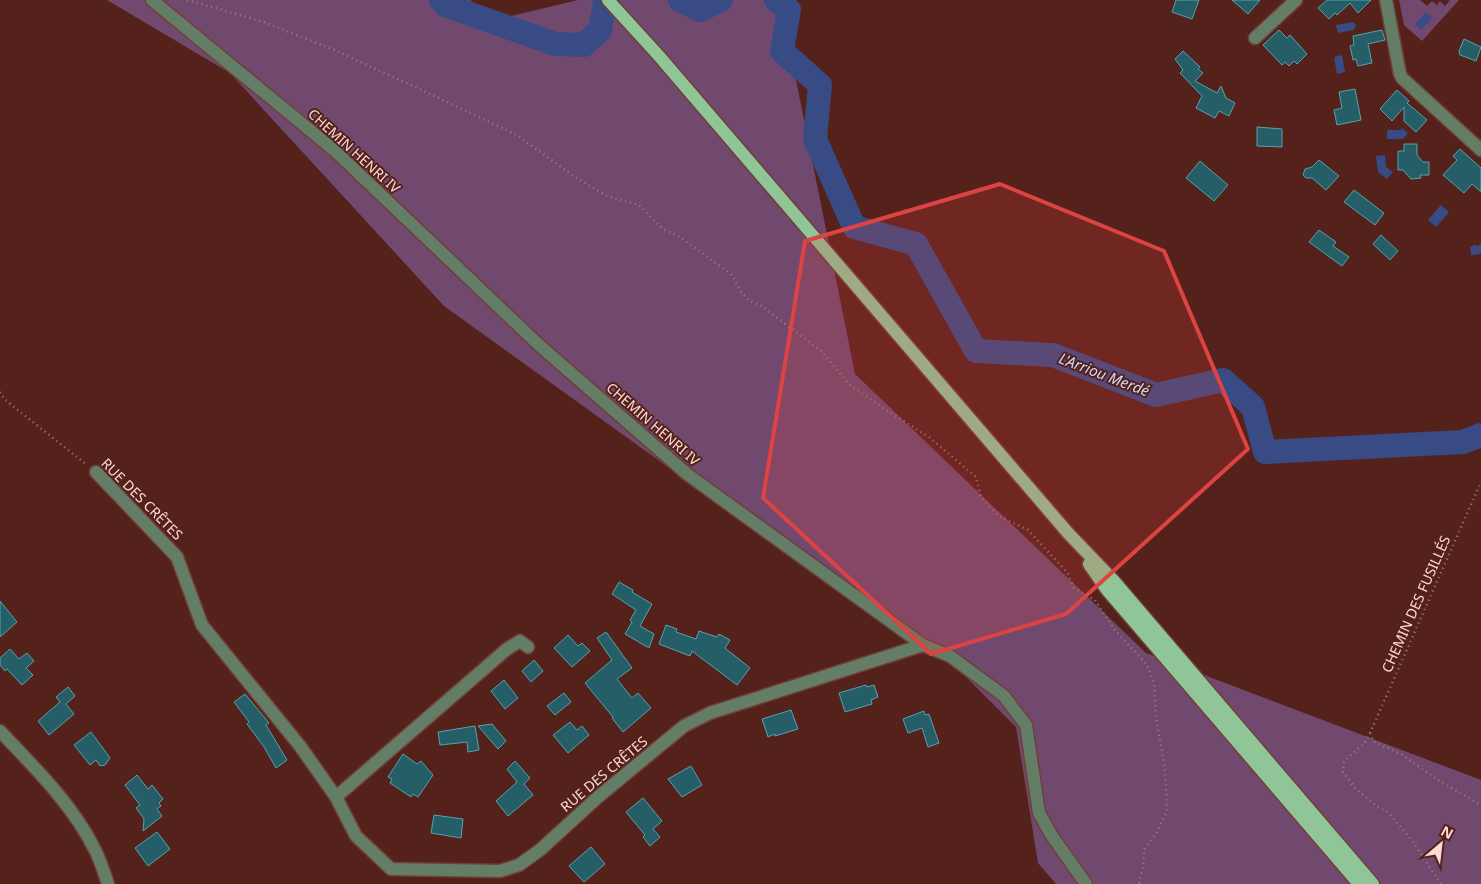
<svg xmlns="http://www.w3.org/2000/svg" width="1481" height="884" viewBox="0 0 1481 884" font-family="'Noto Sans',sans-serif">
<rect width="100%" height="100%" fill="#55211b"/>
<!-- green -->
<path fill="#71496f" d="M107 0H470L495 20 578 0H780L855 374 1146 653 1481 780V884H1056L1038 863 1016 727 956 667 907 639 444 306 230 73Z
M1399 0H1420L1427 6 1432 1 1437 5 1440 1 1445 6 1450 0H1459L1422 41 1404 25Z"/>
<!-- water -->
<path fill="#384b85" d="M1426 12 1432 18 1421 30 1415 24Z
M1353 22 1356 25 1354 30 1338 33 1336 25Z
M1342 55 1345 72 1337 74 1334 57Z
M1402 128 1408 133 1403 139H1387V130H1400Z
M1385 155 1386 167 1393 172 1387 179 1378 172 1376 156Z
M1441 205 1449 212 1436 227 1428 220Z
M1481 243V254L1471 255 1470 247 1474 245 1478 246Z"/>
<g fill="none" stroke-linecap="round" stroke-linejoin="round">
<!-- river -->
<path stroke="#384b85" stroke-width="24" d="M441 0 445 5 555 44 584 45 600 30 605 2 608 0
M680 0 700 10 721 0
M776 0 789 10 782 51 820 85 815 139 854 227 916 244 976 351 1053 355 1156 395 1223 380 1253 407 1265 452 1463 442 1481 435"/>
</g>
<!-- building -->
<path fill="#255e66" stroke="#55a3af" d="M1176 0H1199L1192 19 1172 12Z
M1232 0H1260L1248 14Z
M1327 0H1371L1358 13 1350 3 1337 15 1335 13 1329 19 1318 8Z
M1279 30 1287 38 1290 35 1307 54 1297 64 1294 61 1289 66 1285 62 1282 65 1263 45Z
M1382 30 1385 40 1368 44 1372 63 1358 66 1356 59 1353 60 1350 46 1354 45 1353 36Z
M1464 39 1481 47 1476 61 1460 55 1459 51Z
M1183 51 1200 67 1198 69 1203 73 1195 81 1217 93 1221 86 1226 98 1235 103 1229 116 1219 111 1215 118 1196 108 1202 96 1180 73 1183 70 1175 59Z
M1355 89 1361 120 1337 125 1334 110 1342 108 1339 92Z
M1397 90 1409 101 1407 103 1427 120 1416 132 1404 121V107L1392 121 1380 109Z
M1257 127 1282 129V147L1257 146Z
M1404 144H1417V155L1423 162H1429V175H1420L1421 178 1411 179 1403 170H1398V151H1404Z
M1460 149 1481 168V192L1472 184 1464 193 1443 175 1457 160 1453 156Z
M1319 160 1339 176 1326 190 1312 178H1306L1303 175 1305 169 1312 167Z
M1200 161 1228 185 1214 201 1186 178Z
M1354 190 1384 213 1375 225 1344 202Z
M1319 230 1336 242 1333 246 1349 257 1342 266 1309 242Z
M1381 235 1398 251 1390 260 1373 244Z
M619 582 633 590 632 592 652 604 640 626 654 634 649 648 625 634 632 622 630 620 636 610 612 594Z
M0 601 17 622 0 637Z
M666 625 677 629 676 632 696 639 699 631 717 637 719 634 730 640 725 648 750 668 737 685 692 651 690 656 659 644Z
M606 632 632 668 617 679 632 698 638 693 651 708 623 732 612 718 613 717 585 683 612 660 597 638Z
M568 635 578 646 582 643 590 651 572 667 554 648Z
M10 649 19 659 27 653 34 661 26 668 33 675 22 685 7 669 5 671 0 665V658Z
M534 660 543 671 531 682 522 671Z
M504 680 518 698 505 709 491 691Z
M866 685 867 687 874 685 878 697 871 700 872 704 845 712 839 693Z
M68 687 75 696 66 704 74 714 49 735 38 721 60 702 56 697Z
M564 693 571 702 555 715 547 706Z
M245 694 269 723 266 725 287 760 276 768 264 747 247 724 249 722 234 702Z
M791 710 798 729 775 736V734L768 737 762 719Z
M924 711 925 715 929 714 939 743 928 747 922 728 908 733 903 719Z
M570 722 577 730 582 726 589 735 568 753 553 735Z
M492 724 506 741 498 749 478 726Z
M475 726 479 750 468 752 467 742 440 745 438 732Z
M91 732 110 758 105 765 100 766 96 760 90 765 74 745Z
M403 754 417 764 421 761 433 775 418 797 413 794 411 797 390 783 392 779 388 777Z
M515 761 530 778 524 784 533 795 508 816 496 801 517 782 507 769Z
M691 766 702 785 682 797 668 779Z
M137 775 148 789 152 785 163 799 159 803 161 806 157 809 162 816 143 831 144 819 136 808 140 805 125 785Z
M643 798 662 821 653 829 660 837 650 846 643 837 645 835 626 812Z
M434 815 463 819 461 838 431 833Z
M157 832 170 849 148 866 135 848Z
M591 847 605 864 584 882 569 866Z"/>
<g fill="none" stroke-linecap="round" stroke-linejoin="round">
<defs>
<path id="minor" d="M152 0 334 150 539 345 687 474 923 645 950 656 1004 696 1026 725 1039 813 1052 836 1086 884
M1386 0 1400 74 1402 78 1481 150
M1255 38 1296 0
M96 472 177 557 202 625 300 746 336 797 356 836 391 869 500 871 519 865 540 850 598 797 684 726 710 713 923 645
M0 731C34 767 72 804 94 848 100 859 104 872 108 884
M336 797 507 649 520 641 528 647"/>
<path id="major" d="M608 0 659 56 1068 533 1114 581 1373 884
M1089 564 1107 590 1359 884"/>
</defs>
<!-- minor casing -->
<use href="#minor" stroke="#703f39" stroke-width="15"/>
<!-- major casing -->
<use href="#major" stroke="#703f39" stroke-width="15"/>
<!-- path -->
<path stroke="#a77b75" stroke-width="2.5" stroke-dasharray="1 4" stroke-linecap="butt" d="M187 0 261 21 332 49 426 92 517 135 575 177 607 196 639 205 663 229 680 237 732 275 740 291 750 301 762 306 821 351 849 384 883 408 929 437 976 477 981 498 999 516 1028 530 1067 572 1074 588 1095 600 1114 629 1147 665 1154 683 1156 718 1165 769 1167 811 1157 832 1144 849 1143 867 1139 883 1137 884
M0 392 4 399 87 465
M1370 733 1373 741 1401 754 1438 780 1481 805
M1441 884 1413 842 1389 813 1378 807 1355 788 1343 772 1344 761 1364 744 1370 733 1481 482"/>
<!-- minor -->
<use href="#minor" stroke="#637d66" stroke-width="12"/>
<!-- major -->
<use href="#major" stroke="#90c597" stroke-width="12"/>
</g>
<!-- marked area -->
<path fill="#dc4342" fill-opacity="0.2" stroke="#dc4342" stroke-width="4" stroke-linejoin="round" d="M1000 184 1164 251 1248 449 1066 614 931 654 763 498 805 241Z"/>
<g text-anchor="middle" stroke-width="4" stroke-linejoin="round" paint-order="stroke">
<!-- street labels -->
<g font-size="14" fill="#fddad5" stroke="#55211b">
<text transform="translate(354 151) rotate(42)" y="5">CHEMIN HENRI IV</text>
<text transform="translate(653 424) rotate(41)" y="5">CHEMIN HENRI IV</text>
<text transform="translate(142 499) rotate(45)" y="5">RUE DES CRÊTES</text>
<text transform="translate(1416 604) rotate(-66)" y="5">CHEMIN DES FUSILLÉS</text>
<text transform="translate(604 774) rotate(-40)" y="5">RUE DES CRÊTES</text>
</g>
<!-- water labels -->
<g font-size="15" font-style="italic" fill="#cddbff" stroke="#55211b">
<text transform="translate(1104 375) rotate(21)" y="5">L'Arriou Merdé</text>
</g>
</g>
<!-- north arrow -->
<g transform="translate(1441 844) rotate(28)" stroke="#55211b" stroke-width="4" paint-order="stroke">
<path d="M0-4L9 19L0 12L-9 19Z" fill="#fddad5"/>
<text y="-8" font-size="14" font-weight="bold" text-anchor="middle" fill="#fddad5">N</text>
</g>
</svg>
